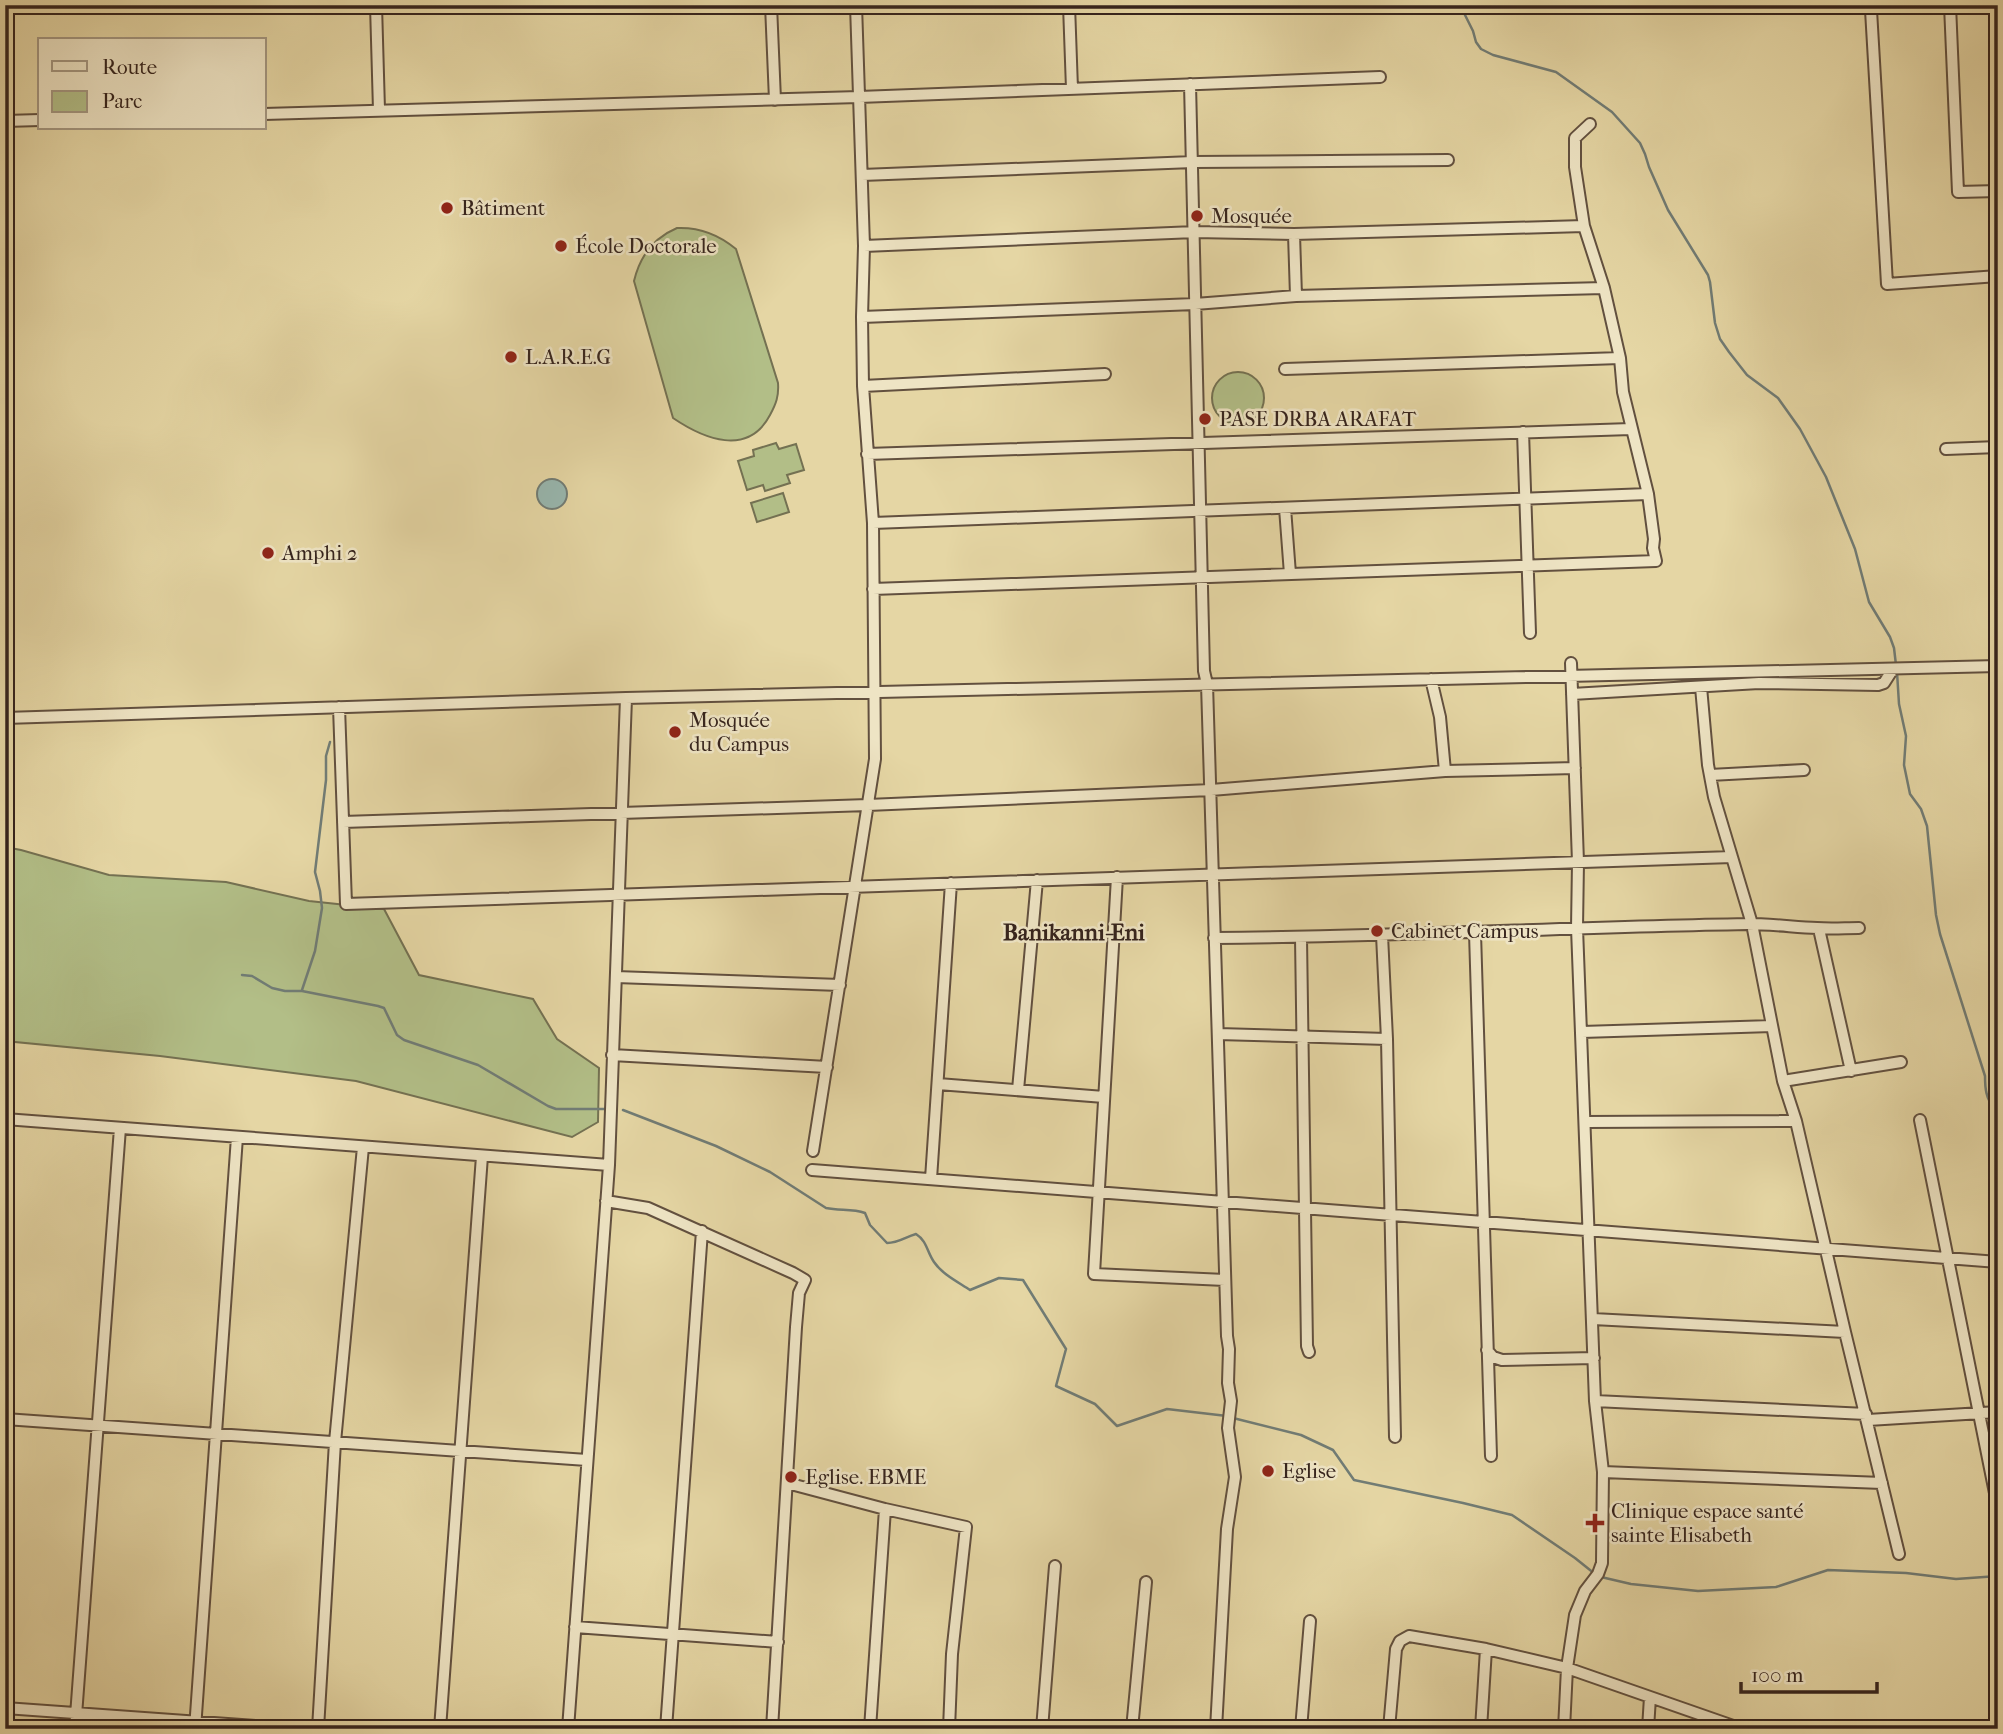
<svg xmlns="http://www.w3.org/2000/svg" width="2003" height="1734" viewBox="0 0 2003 1734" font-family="'IM FELL French Canon',serif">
<rect width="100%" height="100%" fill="#e5d6a4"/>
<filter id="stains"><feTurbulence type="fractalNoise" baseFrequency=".00286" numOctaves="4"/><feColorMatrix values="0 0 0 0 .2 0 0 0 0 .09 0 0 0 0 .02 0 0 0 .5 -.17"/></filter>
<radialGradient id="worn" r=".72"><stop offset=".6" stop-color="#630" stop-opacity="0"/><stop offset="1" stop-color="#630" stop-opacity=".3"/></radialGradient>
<!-- green -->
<path fill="#b2be87" stroke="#747152" stroke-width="2" d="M677 228C700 227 718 234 736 249L778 383C779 396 776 404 770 415 748 457 704 439 673 418L634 281C640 256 653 238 677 228Z
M1212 398a26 26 0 1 1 52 0a26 26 0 1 1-52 0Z
M776 443 779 449 796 444 804 470 787 475 790 483 765 491 763 485 747 490 738 461 754 456 753 450Z
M783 493 789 512 757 522 751 503Z
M5 847 21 850 109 875 226 882 309 901 384 909 419 975 533 999 557 1039 599 1068 598 1122 572 1137 356 1081 160 1056 5 1041Z"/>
<!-- water -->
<path fill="#98b7af" stroke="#717c75" stroke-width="2" d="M537 494a15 15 0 1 1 30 0a15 15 0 1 1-30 0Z"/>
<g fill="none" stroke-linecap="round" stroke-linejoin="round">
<!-- stream -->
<path stroke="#717c75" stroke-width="2.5" d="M1457 5 1462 9 1473 31 1476 42 1481 49 1493 55 1556 72 1612 112 1640 143 1645 154 1649 167 1668 210 1708 275 1710 282 1715 323 1720 339 1729 352 1747 375 1778 398 1800 429 1826 477 1855 549 1869 602 1890 637 1894 648 1896 665
M1897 672 1899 704 1906 736 1904 765 1910 794 1921 809 1927 826 1936 915 1940 934 1985 1076C1985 1089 1986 1098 1994 1108L1998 1109
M242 975 252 976 272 988 285 991H302L378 1006 384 1008 397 1035 404 1040 478 1065 548 1106 556 1109H605
M302 990 315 951 322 908 320 891 315 872 326 780V756L330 742
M623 1110 716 1146 770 1172 826 1208C840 1211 852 1208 865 1213L870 1225 887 1243C899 1243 905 1237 916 1234 927 1241 927 1252 934 1262 942 1274 958 1282 970 1290L999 1278 1023 1280 1066 1349 1056 1386 1095 1404 1117 1426 1167 1409 1227 1416
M1233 1418 1301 1435 1333 1450 1354 1480 1463 1503 1512 1515 1575 1558 1595 1574
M1601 1577 1631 1584 1698 1591 1776 1587 1828 1570 1906 1573 1956 1579 1998 1576"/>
<defs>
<path id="minor" d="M376 5 379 110
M771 5 775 100
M1069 5 1072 89
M1950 5 1958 192 1998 191
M1871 10 1887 284 1998 276
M1190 84 1204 671 1207 684 1227 1336 1229 1349 1228 1383 1231 1401 1228 1428 1235 1477 1227 1529 1216 1729
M264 114 859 97 1380 77
M5 121 40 120
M862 175 1193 162 1448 160
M1294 234 1296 296
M864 246 1195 232 1294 234 1584 226
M862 317 1195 304 1296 296 1604 288
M1285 369 1620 358
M863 386 1105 374
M1523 432 1530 633
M1946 449 1998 447
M867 454 1631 429
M1285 508 1290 574
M873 523 1648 494
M873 589 1656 561 1653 548 1654 539 1648 494 1623 392 1620 358 1604 288 1584 226 1575 167V138L1590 124
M1431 679 1440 717 1445 771
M1701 687 1708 765 1714 797 1752 924 1783 1081 1796 1121 1845 1332 1899 1554
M1572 694 1759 683 1878 685 1884 683 1893 669
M339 707 346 904 1732 857
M5 718 626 698 1998 666
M1710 775 1804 770
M343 822 868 805 1211 790 1445 771 1575 768
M1117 877 1094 1274 1225 1280
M1819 929 1851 1071
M1475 933 1491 1456
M1382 935 1387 1039 1395 1437
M1214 938C1392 937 1570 927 1747 924 1770 924 1794 927 1817 928 1831 929 1845 928 1859 928
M1301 938 1307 1346 1309 1352
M616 977 840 985
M1582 1032 1772 1026
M1218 1034 1387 1039
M612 1055 827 1067
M1783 1081 1901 1062
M938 1084 1104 1097
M1018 1090 1037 880
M5 1119 609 1165
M1920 1120 1998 1508
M1586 1122 1796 1121
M813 1151 875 759 873 523 863 386 862 317 864 246 856 5
M812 1170 1998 1262
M931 1179 951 883
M606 1201 648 1208 793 1273 805 1280 799 1293 796 1327 772 1729
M1593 1319 1845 1332
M1487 1350 1493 1357 1502 1360 1594 1358
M1595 1401 1866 1414
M5 1419 587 1460
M1868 1420 1998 1412
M1603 1472 1882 1483
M787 1483 885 1509 966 1527 952 1654 949 1729
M575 1627 778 1642
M5 1708 297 1729
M75 1729 120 1128
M195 1729 237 1137
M318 1729 335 1442 363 1147
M440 1729 482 1156
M568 1729 609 1165 626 698
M666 1729 702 1231
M870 1729 885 1509
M1042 1729 1055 1566
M1132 1729 1146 1582
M1301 1729 1310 1621
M1389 1729 1396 1649 1400 1641 1409 1636 1486 1649 1567 1668 1742 1729
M1481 1729 1486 1649
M1564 1729 1567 1668 1575 1615 1585 1591 1598 1574 1602 1563 1603 1472 1595 1401 1577 928 1578 862 1571 663
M1648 1729 1650 1697"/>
</defs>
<!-- minor casing -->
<use href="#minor" stroke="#62503f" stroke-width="14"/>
<!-- minor -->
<use href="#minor" stroke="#eee4c4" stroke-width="10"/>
</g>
<!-- markers -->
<g fill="#8f2418" stroke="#eee4c4" stroke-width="2.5">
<circle cx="447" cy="208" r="7"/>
<circle cx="1197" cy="216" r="7"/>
<circle cx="561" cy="246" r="7"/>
<circle cx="511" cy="357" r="7"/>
<circle cx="1205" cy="419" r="7"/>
<circle cx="268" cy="553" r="7"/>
<circle cx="675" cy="732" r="7"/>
<circle cx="1377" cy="931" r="7"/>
<circle cx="1268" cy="1471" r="7"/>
<circle cx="791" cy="1477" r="7"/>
<path d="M1591.5 1512.5h7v7h7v7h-7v7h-7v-7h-7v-7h7z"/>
</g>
<g text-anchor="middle" stroke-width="5" stroke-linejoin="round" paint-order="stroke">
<!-- poi labels -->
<g font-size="21" fill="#36241d" stroke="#eee4c4" text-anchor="start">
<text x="461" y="215">Bâtiment</text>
<text x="1211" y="223">Mosquée</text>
<text x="575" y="253">École Doctorale</text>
<text x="525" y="364">L.A.R.E.G</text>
<text x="1219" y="426">PASE DRBA ARAFAT</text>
<text x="282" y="560">Amphi 2</text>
<text x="689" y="727">Mosquée<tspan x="689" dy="24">du Campus</tspan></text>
<text x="1391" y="938">Cabinet Campus</text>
<text x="1282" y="1478">Eglise</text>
<text x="805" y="1484">Eglise. EBME</text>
<text x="1611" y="1518">Clinique espace santé<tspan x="1611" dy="24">sainte Elisabeth</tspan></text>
</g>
<!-- neighbourhood labels -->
<g font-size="23" font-weight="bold" fill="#36241d" stroke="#eee4c4">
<text x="1074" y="940">Banikanni-Eni</text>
</g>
</g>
<!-- margin -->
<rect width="2003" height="1734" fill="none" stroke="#e5d6a4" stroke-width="28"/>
<rect x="7" y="7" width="1989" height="1720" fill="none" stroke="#36241d" stroke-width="3.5"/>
<rect x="14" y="14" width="1975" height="1706" fill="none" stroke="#36241d" stroke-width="2"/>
<!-- legend -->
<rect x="38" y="38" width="228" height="91" fill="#eee4c4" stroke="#a49781" stroke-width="2"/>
<rect x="52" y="61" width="35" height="10" fill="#eee4c4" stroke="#a49781" stroke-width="2"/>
<text x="102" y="74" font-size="21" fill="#36241d">Route</text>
<rect x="52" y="91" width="35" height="21" fill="#b2be87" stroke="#a49781" stroke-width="2"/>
<text x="102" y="108" font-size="21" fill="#36241d">Parc</text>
<!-- scale -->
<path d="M1741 1682v10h136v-10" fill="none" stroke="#36241d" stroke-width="3.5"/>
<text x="1751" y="1682" font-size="21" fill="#36241d" stroke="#eee4c4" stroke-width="5" paint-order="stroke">100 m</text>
<rect width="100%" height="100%" filter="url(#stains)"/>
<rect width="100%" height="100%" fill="url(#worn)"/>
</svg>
